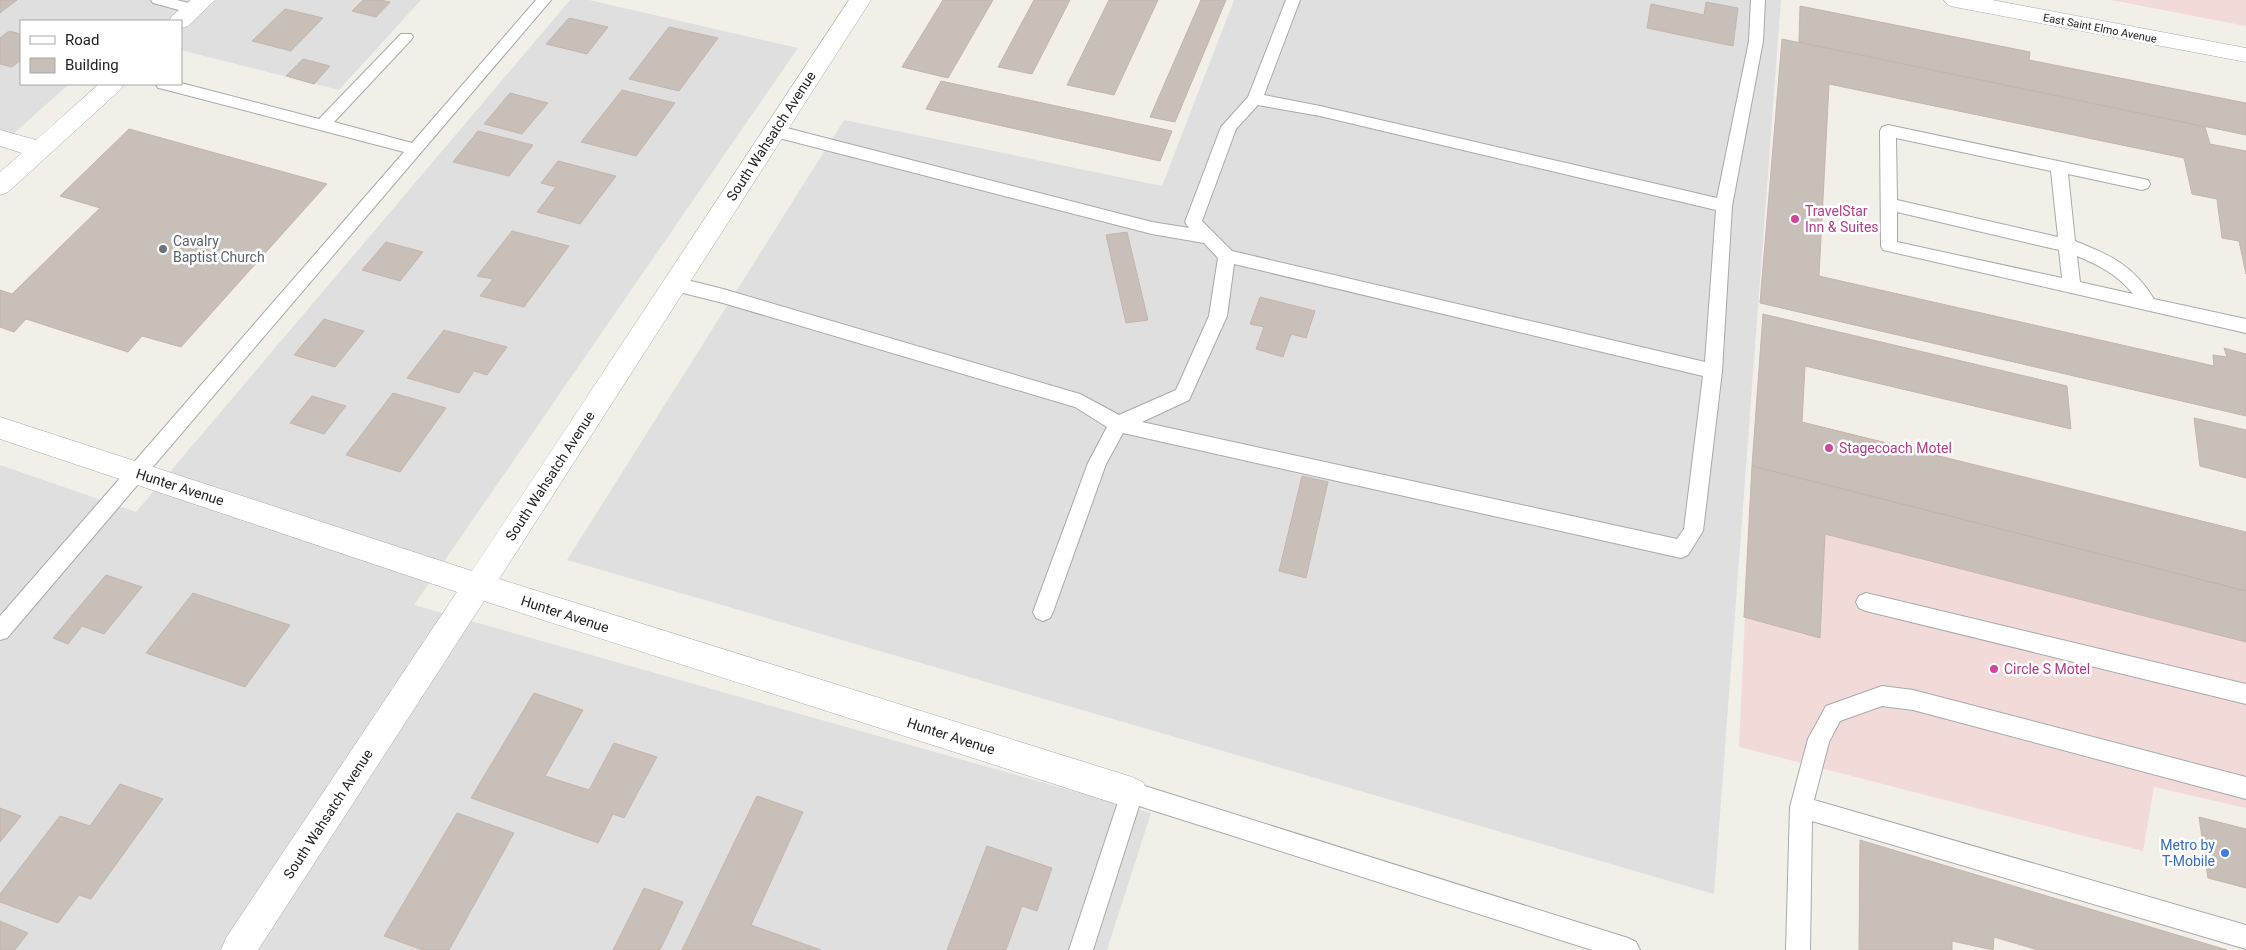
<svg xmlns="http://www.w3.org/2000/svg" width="2246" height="950" viewBox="0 0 2246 950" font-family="Roboto,sans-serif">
<rect width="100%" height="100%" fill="#f2efe9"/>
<!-- residential -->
<path fill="#e0dfdf" d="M0 0H421L339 90 181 50V21H21V84H69L0 146Z
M570 0H589L798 48 414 605 1151 813 1107 950H0V465L136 512Z
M1234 0H1781L1714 894 567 560 844 120 1162 186Z"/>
<!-- commercial -->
<path fill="#f2dad9" d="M2111 0H2246V26Z
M1752 466 2246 591V808L2154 787 2143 851 1739 747Z"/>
<!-- building -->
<path fill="#c7bfb8" stroke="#c4b6ab" d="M0 0H17L0 13Z
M363 0H380L390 2 376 17 352 11Z
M943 0H993L948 78 902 67Z
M1034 0H1070L1032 74 998 67Z
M1109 0H1158L1114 95 1067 85Z
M1201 0H1226L1175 122 1150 117Z
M1706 2 1738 8 1733 46 1647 28 1651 4 1704 15Z
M1800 6 2030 52 2029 60 2246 103V135L1799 42Z
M285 9 323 18 291 51 252 41Z
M569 18 608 27 587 54 546 44Z
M669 27 718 38 679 91 629 79Z
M9 31 21 34V60L12 67 0 64V38Z
M1782 39 2205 127 2210 144 2246 151V274L2239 241 2222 238 2217 199 2192 194 2184 158 1829 84 1819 276 2214 366 2213 355 2227 357 2224 348 2246 354V416L1760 303Z
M303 59 330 66 314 84 286 76Z
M941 81 1172 131 1160 161 926 109Z
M622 90 675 103 636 156 581 142Z
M510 93 548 103 522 134 484 124Z
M129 129 327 184 181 347 142 336 128 352 26 319 14 332 0 327V290L12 294 100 208 60 196Z
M478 131 533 145 509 176 453 162Z
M558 161 616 176 580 224 537 212 556 187 541 183Z
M512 231 569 246 524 307 480 296 493 279 477 276Z
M1127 232 1148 320 1126 323 1106 235Z
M386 242 423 252 400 281 362 270Z
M1260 297 1315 311 1306 338 1291 334 1283 357 1256 349 1264 327 1250 324Z
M1763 314 2067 386 2071 429 1805 366 1802 422 2246 532V591L1752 466Z
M324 319 364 331 335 367 294 355Z
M444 330 507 347 487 375 474 371 459 393 407 378Z
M393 393 446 408 400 472 346 455Z
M312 396 346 406 324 434 290 423Z
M2194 418 2246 430V478L2200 466Z
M1752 466 2246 591V642L1825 534 1820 638 1744 617Z
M1302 476 1328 482 1306 578 1279 571Z
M106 575 142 587 104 634 82 626 68 644 53 638Z
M193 593 290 625 245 687 146 653Z
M534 693 583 710 545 776 589 790 614 743 657 757 624 818 613 814 598 843 471 798Z
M120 784 163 799 91 899 79 895 58 923 0 902V894L60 816 90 826Z
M757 796 803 812 751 925 821 950H682Z
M0 808 21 816 0 842Z
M457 813 514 833 449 950H423L384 936Z
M2199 817 2246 829V888L2208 878Z
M1860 840 2227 950H2038L1994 937 1993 950 1952 941V950H1859Z
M987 846 1052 868 1037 911 1022 906 1006 950H947Z
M644 888 683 902 660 950H613Z
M0 921 28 933 15 950H0Z"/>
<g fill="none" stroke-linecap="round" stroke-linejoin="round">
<defs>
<path id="service" d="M151 0H177L199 6 201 9 199 12 194 14 153 3Z
M536 0H551L7 638 0 640V616L404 152 163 89 158 88 156 84 181 83 319 119 401 34H411L413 37 411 40 334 122 412 143Z
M1286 0H1300L1264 95 1320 106 1717 198 1749 41 1751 0H1765L1763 41 1732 206 1722 371 1703 531 1688 555 1681 558 1123 433 1106 464 1053 612 1050 618 1043 621 1036 618 1033 612 1088 463 1107 427 1075 407 723 303 675 291 669 289 667 284 669 279 675 277 723 289 1080 394 1119 415 1176 390 1209 316 1218 258 1204 243 1152 234 775 137 769 135 767 131 769 127 775 125 1152 222 1189 228 1185 222 1221 127 1248 97ZM1258 105 1320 116 1716 210 1705 362 1232 251 1202 221 1236 129ZM1234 264 1703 376 1684 529 1677 539 1142 422 1189 400 1227 316Z
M1888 125 2148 180 2150 184 2148 188 2142 190 2068 174 2075 241C2110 255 2133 265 2154 299L2246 319V333L1883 250 1881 246 1880 131 1882 127ZM1896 138 2051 171 2058 237 1897 200ZM1897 212 2059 250 2062 278 1897 242ZM2077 256C2099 265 2118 275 2133 294L2080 282Z
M1866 593 2246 684V704L1866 611 1859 608 1856 602 1859 596Z
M1882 686 1913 690 2246 777V799L1913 710 1882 706 1840 721 1829 742 1814 800 2246 925V949L1812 821 1810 950H1786L1790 807 1808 739 1826 706Z
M1132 782 1628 938 1636 942 1640 950H1592L1139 806 1093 950H1069L1121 793 1124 785Z"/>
<path id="minor" d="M191 0H215L188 26 181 28V21H169L172 16Z
M849 0H871L499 579 1132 777 1143 782 1148 793 1143 804 1132 809 484 601 258 950H221L226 938 457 592 0 439V417L472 571Z
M1944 0H1992L2246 48V62L1955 7 1948 5Z
M99 84H124L121 89 8 192 0 195V172L22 153 0 146V130L36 140Z"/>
</defs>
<!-- service casing -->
<use href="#service" stroke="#a9a9a9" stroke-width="2"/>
<!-- minor casing -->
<use href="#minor" stroke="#a9a9a9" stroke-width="1"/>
<!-- service -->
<use href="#service" fill="#fff" fill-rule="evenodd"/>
<!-- minor -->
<use href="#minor" fill="#fff" fill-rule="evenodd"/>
</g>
<!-- markers -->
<g fill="#d1479c" stroke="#fff" stroke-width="2">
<circle cx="1795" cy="219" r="5"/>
<circle cx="1829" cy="448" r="5"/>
<circle cx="1994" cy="669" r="5"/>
</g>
<circle fill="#6b7280" stroke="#fff" stroke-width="2" cx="163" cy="249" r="5"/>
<circle fill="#3f7fe0" stroke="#fff" stroke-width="2" cx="2225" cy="853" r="5"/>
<g text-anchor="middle" stroke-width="5" stroke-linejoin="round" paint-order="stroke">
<!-- far-street labels -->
<g font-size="11" fill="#222" stroke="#fff">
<text transform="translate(2100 28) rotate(11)" y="4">East Saint Elmo Avenue</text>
</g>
<!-- street labels -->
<g font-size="14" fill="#222" stroke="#fff">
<text transform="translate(771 136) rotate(-57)" y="5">South Wahsatch Avenue</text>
<text transform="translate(550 476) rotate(-57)" y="5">South Wahsatch Avenue</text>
<text transform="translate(180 487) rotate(18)" y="5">Hunter Avenue</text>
<text transform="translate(565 614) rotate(18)" y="5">Hunter Avenue</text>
<text transform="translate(951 736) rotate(18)" y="5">Hunter Avenue</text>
<text transform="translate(328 814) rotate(-57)" y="5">South Wahsatch Avenue</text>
</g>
<!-- hotel labels -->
<g font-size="14" fill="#b23c85" stroke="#fff" text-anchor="start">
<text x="1805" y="216">TravelStar<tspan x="1805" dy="16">Inn &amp; Suites</tspan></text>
<text x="1839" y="453">Stagecoach Motel</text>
<text x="2004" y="674">Circle S Motel</text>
</g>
<!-- worship labels -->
<g font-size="14" fill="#5b616d" stroke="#fff" text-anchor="start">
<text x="173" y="246">Cavalry<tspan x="173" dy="16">Baptist Church</tspan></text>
</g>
<!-- shop labels -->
<g font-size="14" fill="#366cbe" stroke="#fff" text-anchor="end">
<text x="2215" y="850">Metro by<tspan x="2215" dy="16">T-Mobile</tspan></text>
</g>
</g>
<!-- legend -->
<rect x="20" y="20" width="162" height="65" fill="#ffffff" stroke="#a7a7a7"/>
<rect x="30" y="36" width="25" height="8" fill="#ffffff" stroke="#a7a7a7"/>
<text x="65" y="45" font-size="15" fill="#222222">Road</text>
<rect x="30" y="58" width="25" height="15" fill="#c7bfb8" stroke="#a7a7a7"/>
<text x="65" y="70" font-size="15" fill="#222222">Building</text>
</svg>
